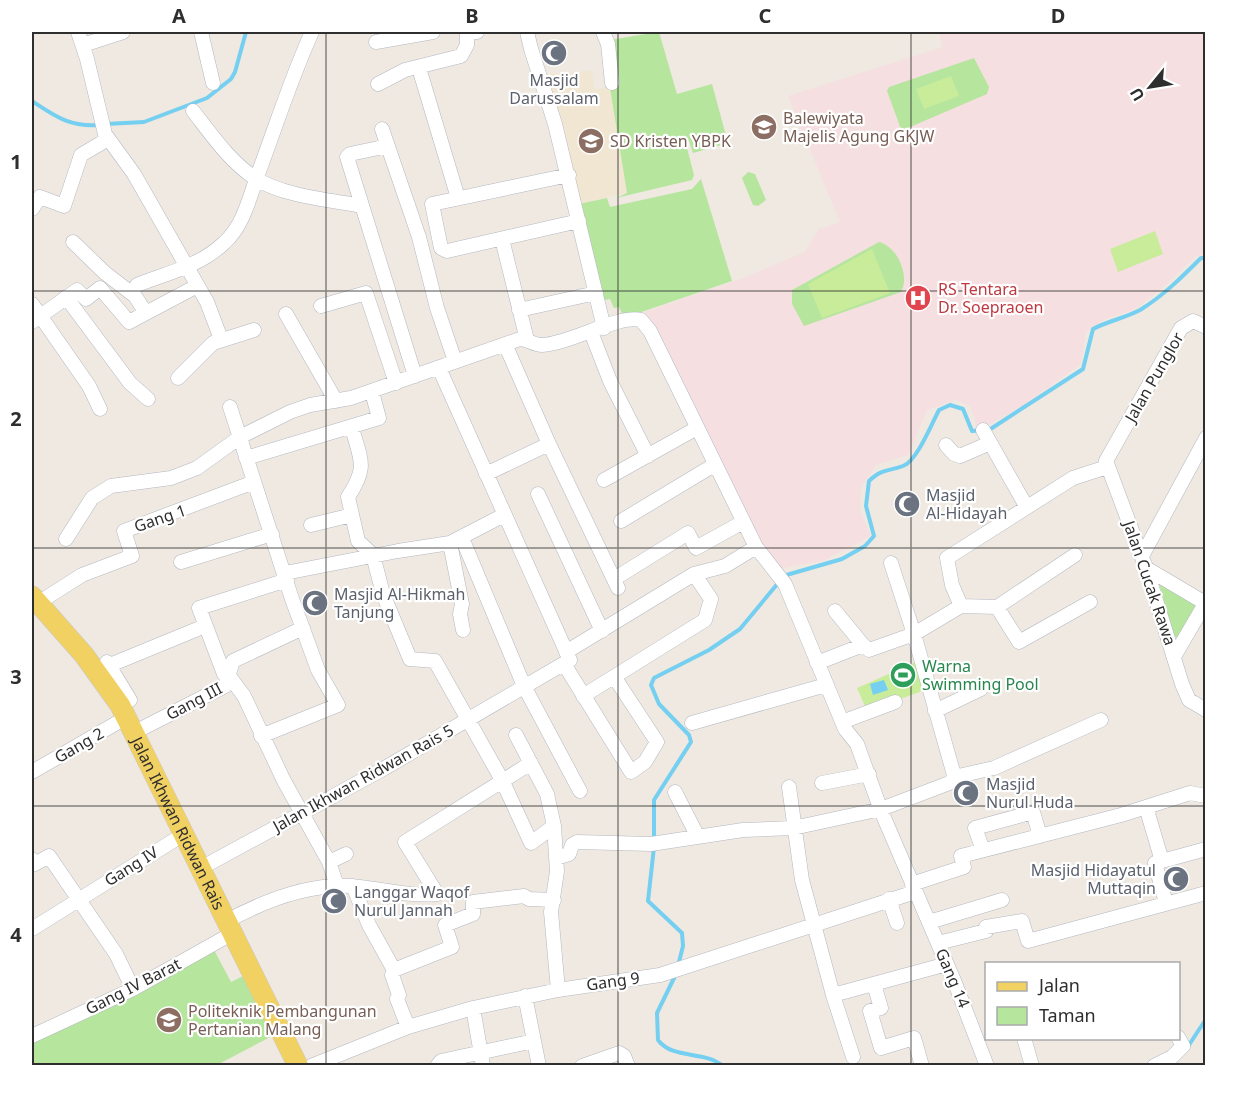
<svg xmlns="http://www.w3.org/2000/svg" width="1237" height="1097" viewBox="0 0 1237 1097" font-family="'Noto Sans',sans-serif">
<rect width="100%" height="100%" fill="#efe9e1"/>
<!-- education -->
<path fill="#f0e6d1" d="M592 71 594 89 610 88 627 193 579 204 546 74Z"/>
<!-- medical -->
<path fill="#f5dfe0" d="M939 32H1205V254L1196 256 1165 286 1136 309 1105 319 1086 332 1081 364 1022 406 991 424 977 427 970 406 955 400 927 410 908 455 876 465 861 487 860 510 871 536 823 561 783 568 778 573 717 466 645 312 746 277 805 252 819 229 840 222 788 96 943 47Z"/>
<!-- green -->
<path fill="#b6e59e" d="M659 32 677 94 712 84 728 143 693 153 689 141 686 144 694 175 692 180 616 198 627 193 610 88 609 40Z
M974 58 989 87 987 94 903 130 901 129 887 91 889 87Z
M748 172 755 174 766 200 758 206 753 205 742 178Z
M701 179 732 281 624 318 619 307 614 308 610 299 600 301 579 204 607 198 610 207 692 189Z
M879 242C898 247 910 276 901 292L804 326 792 304V290Z
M1159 583 1196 604 1179 638 1174 636Z
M213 948 231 982 245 975 274 1035 215 1066 32 1065V1039Z"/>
<!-- pitch -->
<path fill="#c9ec9a" d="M951 76 959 96 924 109 916 89Z
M1155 231 1163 254 1118 272 1110 249Z
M872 249 890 293 822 318 808 284Z
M916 662 925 690 867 711 857 688Z"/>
<!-- water -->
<path fill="#75cff0" d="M884 680 888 690 873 695 870 684Z"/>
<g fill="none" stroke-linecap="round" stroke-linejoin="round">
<!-- stream -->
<path stroke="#75cff0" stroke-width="4" d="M32 101C55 116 69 127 99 125
M106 124 144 122 207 98 231 79 235 72 246 32
M783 576 842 559 865 546 874 536 866 506 869 481C883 468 887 472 903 466 917 461 932 423 939 410L950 405 963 409 972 431 989 430 1083 369 1093 329C1108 321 1125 318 1140 310 1163 296 1182 277 1201 258H1206
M654 839V800L691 742 689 735 659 704 651 685 654 678 709 650 740 629 779 582
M654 847 648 901 682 933 683 946 678 966
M676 974 657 1013 658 1040C673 1060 704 1050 723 1066
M1187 1048 1206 1019"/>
<defs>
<path id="street" d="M78 32 87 59 105 134 134 174 207 302 221 339
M201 32 213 83
M527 32 531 49 555 124 604 328
M603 32 608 44 612 83
M376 42 433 32
M83 45 123 32
M419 68 458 198
M378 84 405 70 461 56 467 45V33L477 32
M193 111C211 134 230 162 255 178 282 196 330 200 362 206
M382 129 419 237 437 308 455 361
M388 146 350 154 347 157 415 376
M569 175 432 204 441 248 447 251 579 221
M32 209 40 197 64 206 81 155 108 139
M502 239 527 340
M73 242 105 273 135 296 146 313
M137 285C167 273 200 266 224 243 244 225 249 198 258 174 276 126 291 78 312 32
M66 297 130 383 148 399
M32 304 89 386 100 409
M321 306 366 293 396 383
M519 310 596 293
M286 314 336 401
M32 322 77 290 86 299 100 288 129 322 197 286
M1206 327 1193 321 1181 328 1106 461 1146 568 1182 684 1189 700 1206 710
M591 332 610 381 648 456
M505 344 549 444 618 588
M178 378 213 343 254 330
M230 407 292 599 318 670 338 705 261 736
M352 428C361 461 368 467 348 497L358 541 373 555 383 594 410 659 435 661 502 780 531 843 554 826
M983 430 1026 506
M946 445 954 454 960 456 990 443
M246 458 379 418 372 392
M486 474 549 444
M604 480 697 428
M538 494 602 631
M621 521 714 465
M311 525 352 515
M462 538 524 686 580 791
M66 539 92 498 111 486 171 478 197 468 240 437 290 412 310 405 351 398 520 339C527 339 534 345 542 345 570 344 619 314 641 320L650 331 756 547 785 584 845 729 857 744 882 813 955 983 987 1066
M450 543 462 604 460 614 463 630
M1142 556 1206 438
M181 562 272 534
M1146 568 1205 603
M285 573 398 551 450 543 504 515
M614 579 688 533 696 548 743 522
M287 580 199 608 224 674 229 676 244 696 284 781 329 862 337 886
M38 603 82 575 132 556 124 531 254 482
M961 606 997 607 1019 642 1090 602
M997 607 1075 555
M835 611 863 645
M566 652 694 574 725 566 756 547
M1175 655 1206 602
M107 662 130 700 120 705
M817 663 863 645 869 650 914 634 891 563
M564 664 631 772 645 762 657 742 615 678
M110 665 205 626
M583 696 705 620 711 599 694 574
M935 711 981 689
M842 722 895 702
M692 723 826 685
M135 732 225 686 233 661 303 628
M516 735 547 794 554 826 557 871 551 912 558 990
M32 772 127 717
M954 777 994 768 1101 720
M822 783 869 774
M789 787 802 880 833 995 947 964
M675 792 698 837
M1146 807 1162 861 1206 849
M983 850 975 828 1033 812 1040 836
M556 858 569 854 572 845 577 842 651 844 743 830 793 828 881 809 952 782 954 775 914 634 961 606 952 585 947 558 1073 478 1107 467
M32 859 35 864 49 856 116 954 133 989
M1162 861 1155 863 1166 903
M329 862 346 854
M201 868 383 769 570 660 439 368
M912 884 964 867 961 856 1121 815 1190 793 1206 796
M353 886 369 925 394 970 392 975 399 995 397 999 408 1027
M889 899 897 923
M227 921C264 901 308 884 350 886 380 888 407 897 437 894L405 842 531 763
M929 922 1002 900
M32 929 184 834
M938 943 986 931V927L1022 921 1028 941 1206 893
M394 970 452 947 445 925 473 914V902L524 896 529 899 554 900
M874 984 881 1008 870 1011 881 1048 914 1038 922 1066
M833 995 853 1057
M525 996 539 1066
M473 1008 483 1066
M32 1036 133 989 233 933
M1024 1038 1032 1066
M311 1066 408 1027 473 1008 558 990 660 975 915 892
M437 1066 441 1061 534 1041
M582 1066 619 1053 624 1056 628 1066
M1154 1066 1172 1057 1183 1046 1178 1037"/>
<g id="primary">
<path id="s1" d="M32 596 84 655 120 705 298 1066"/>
</g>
</defs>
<!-- street casing -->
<use href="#street" stroke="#b4b7c1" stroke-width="15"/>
<!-- primary casing -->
<use href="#primary" stroke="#c9c9c9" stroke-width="21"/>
<!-- street -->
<use href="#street" stroke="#fff" stroke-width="14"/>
<!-- primary -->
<use href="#primary" stroke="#f2d163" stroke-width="20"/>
</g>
<!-- grid -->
<path fill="none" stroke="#2e2e2e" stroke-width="1.5" stroke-opacity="0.55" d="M326 32V1066M618 32V1066M911 32V1066M32 291H1206M32 548H1206M32 806H1206"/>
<!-- icons -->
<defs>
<symbol id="mosque-disc" viewBox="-11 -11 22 22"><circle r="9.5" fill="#6b7280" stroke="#fff"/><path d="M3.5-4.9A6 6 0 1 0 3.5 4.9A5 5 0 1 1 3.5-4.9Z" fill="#fff"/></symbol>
<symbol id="university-disc" viewBox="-11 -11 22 22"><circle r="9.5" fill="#8d6e63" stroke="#fff"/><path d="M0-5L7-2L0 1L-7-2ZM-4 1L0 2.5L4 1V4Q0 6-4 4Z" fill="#fff"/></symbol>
<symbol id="school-disc" viewBox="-11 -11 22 22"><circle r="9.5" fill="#8d6e63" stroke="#fff"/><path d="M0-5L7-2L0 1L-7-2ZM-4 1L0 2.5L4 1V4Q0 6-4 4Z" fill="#fff"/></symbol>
<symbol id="hospital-disc" viewBox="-11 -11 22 22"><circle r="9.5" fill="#e0444e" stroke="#fff"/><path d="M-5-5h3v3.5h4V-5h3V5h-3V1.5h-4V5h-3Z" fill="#fff"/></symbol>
<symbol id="stadium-disc" viewBox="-11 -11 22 22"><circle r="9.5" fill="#2e9e5b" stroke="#fff"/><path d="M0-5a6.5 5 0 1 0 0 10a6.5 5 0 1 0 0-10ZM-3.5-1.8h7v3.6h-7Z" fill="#fff"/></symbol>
</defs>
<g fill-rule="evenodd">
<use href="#mosque-disc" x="539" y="38" width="30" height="30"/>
<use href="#university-disc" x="749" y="112" width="30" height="30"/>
<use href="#school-disc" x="576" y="126" width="30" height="30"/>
<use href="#hospital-disc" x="903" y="283" width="30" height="30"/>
<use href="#mosque-disc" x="892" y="489" width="30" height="30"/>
<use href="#mosque-disc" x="300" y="588" width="30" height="30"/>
<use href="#stadium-disc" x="888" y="660" width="30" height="30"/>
<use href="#mosque-disc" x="951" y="778" width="30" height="30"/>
<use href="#mosque-disc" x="1161" y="864" width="30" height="30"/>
<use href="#mosque-disc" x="319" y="886" width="30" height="30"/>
<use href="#university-disc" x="154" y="1005" width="30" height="30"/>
</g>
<g text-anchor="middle" stroke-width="4.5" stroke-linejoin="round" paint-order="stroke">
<!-- worship labels -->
<g font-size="16" fill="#5b616d" stroke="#fff" text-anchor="start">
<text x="554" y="86" text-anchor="middle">Masjid<tspan x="554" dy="18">Darussalam</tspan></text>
<text x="926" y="501">Masjid<tspan x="926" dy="18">Al-Hidayah</tspan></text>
<text x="334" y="600">Masjid Al-Hikmah<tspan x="334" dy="18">Tanjung</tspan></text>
<text x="986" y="790">Masjid<tspan x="986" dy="18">Nurul Huda</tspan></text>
<text x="1156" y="876" text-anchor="end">Masjid Hidayatul<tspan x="1156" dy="18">Muttaqin</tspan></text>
<text x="354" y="898">Langgar Waqof<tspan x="354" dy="18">Nurul Jannah</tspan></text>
</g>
<!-- education labels -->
<g font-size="16" fill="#785e54" stroke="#fff" text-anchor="start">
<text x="783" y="124">Balewiyata<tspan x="783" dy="18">Majelis Agung GKJW</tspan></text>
<text x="610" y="147">SD Kristen YBPK</text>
<text x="188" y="1017">Politeknik Pembangunan<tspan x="188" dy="18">Pertanian Malang</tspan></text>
</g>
<!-- health labels -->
<g font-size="16" fill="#be3a42" stroke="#fff" text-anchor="start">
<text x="938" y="295">RS Tentara<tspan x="938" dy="18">Dr. Soepraoen</tspan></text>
</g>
<!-- street labels -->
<g font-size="16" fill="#2e2e2e" stroke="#fff">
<text transform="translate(1154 377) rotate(-60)" y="6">Jalan Punglor</text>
<text transform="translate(160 518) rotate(-19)" y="6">Gang 1</text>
<text transform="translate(1150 583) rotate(71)" y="6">Jalan Cucak Rawa</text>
<text transform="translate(194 701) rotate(-28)" y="6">Gang III</text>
<text transform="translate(79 745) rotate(-30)" y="6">Gang 2</text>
<text transform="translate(363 778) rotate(-29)" y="6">Jalan Ikhwan Ridwan Rais 5</text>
<text dy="6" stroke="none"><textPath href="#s1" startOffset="272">Jalan Ikhwan Ridwan Rais</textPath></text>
<text transform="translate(131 866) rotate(-32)" y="6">Gang IV</text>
<text transform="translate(953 978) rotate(67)" y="6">Gang 14</text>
<text transform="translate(613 981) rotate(-8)" y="6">Gang 9</text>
<text transform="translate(133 986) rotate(-27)" y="6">Gang IV Barat</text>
</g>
<!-- leisure labels -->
<g font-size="16" fill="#27864d" stroke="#fff" text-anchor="start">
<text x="922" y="672">Warna<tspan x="922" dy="18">Swimming Pool</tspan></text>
</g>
</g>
<!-- border -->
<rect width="1237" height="1097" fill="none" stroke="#ffffff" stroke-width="66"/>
<!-- legend -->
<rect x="985" y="962" width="195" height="78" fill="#ffffff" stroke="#ababab" stroke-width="1.5"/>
<rect x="997" y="982" width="30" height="9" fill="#f2d163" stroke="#ababab" stroke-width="1.5"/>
<text x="1039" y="992" font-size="18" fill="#2e2e2e">Jalan</text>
<rect x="997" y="1007" width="30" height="18" fill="#b6e59e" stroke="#ababab" stroke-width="1.5"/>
<text x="1039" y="1022" font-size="18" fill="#2e2e2e">Taman</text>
<!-- north arrow -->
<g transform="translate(1150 87) rotate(240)" stroke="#ffffff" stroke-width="4.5" paint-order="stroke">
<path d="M0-4.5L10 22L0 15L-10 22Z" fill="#2e2e2e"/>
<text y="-9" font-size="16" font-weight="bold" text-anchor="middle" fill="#2e2e2e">U</text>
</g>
<rect x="33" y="33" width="1171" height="1031" fill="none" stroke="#2e2e2e" stroke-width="2"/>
<g font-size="20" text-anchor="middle" font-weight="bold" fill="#2e2e2e">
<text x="179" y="23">A</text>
<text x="472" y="23">B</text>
<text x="765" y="23">C</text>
<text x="1058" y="23">D</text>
<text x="16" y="169">1</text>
<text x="16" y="426">2</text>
<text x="16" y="684">3</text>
<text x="16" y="942">4</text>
</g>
</svg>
